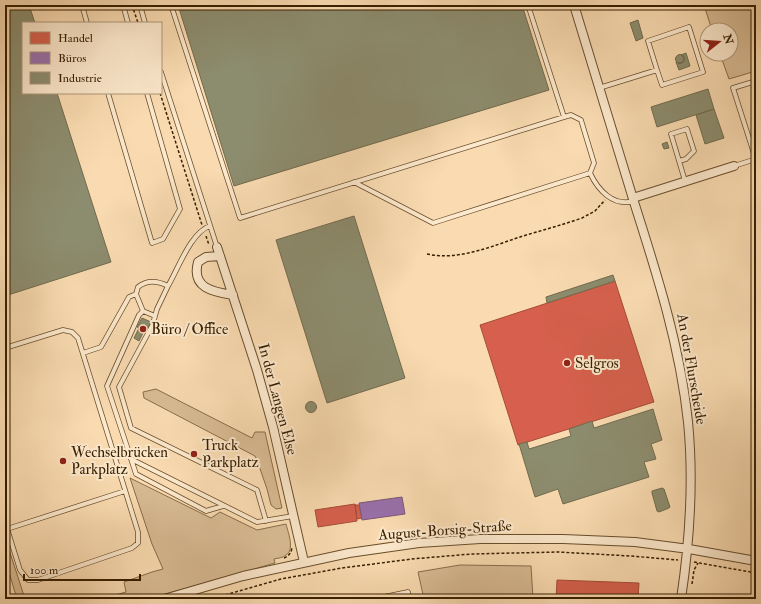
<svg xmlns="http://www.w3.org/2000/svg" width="761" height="604" viewBox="0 0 761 604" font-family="'IM FELL Double Pica',serif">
<rect width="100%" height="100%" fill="#fadbb1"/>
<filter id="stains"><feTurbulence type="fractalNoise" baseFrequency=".005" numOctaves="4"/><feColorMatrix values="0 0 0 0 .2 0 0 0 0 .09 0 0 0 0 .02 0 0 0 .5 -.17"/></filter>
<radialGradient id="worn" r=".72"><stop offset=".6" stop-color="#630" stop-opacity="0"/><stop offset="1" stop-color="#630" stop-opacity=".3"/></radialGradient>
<!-- green -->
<path fill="#d9bb93" stroke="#886d4a" d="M704 5H756V71L729 79 720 54H731V30H712Z
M156 389 252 438 255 432H265L282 508 276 509 271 505 267 489 257 460 255 456 144 398 143 392Z
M130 478 211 518 220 512 257 530 286 524C288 532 295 550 286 555 283 558 278 558 274 559L275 563 148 599H101L126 592 124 582 152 572 163 569 152 544Z
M5 537 25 599H17L5 559Z
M460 565 531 566 533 599H424L418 572Z"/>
<!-- shops -->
<path fill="#d6604d" stroke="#a64c36" d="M615 281 654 402 518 445 480 325Z
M355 504 357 521 318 527 315 510Z
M355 505H359L362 518 357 519Z
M557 580 639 583 638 599H556Z"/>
<!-- offices -->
<path fill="#9970ab" stroke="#7c5878" d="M402 497 405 514 362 520 359 503Z"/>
<!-- industry -->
<path fill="#8c8c6e" stroke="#726b4d" d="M5 5H29L35 23H23V93H57L111 262 5 296Z
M178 5H522L549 90 234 186Z
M638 20 643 38 636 41 630 23Z
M686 53 690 66 679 70 676 62 679 63 683 62 684 58 681 55Z
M675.5 59a4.5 4.5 0 1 1 9 0a4.5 4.5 0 1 1-9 0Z
M756 85V103L751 87Z
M708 89 714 109 657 127 651 107Z
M714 109 724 138 705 144 696 115Z
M667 142 669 148 664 149 662 144Z
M354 216 405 378 327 403 276 240Z
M613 275 615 281 547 303 546 297Z
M142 318 151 322 146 332 144 331 139 341 134 338 139 328 137 327Z
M305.5 407a5.5 5.5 0 1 1 11 0a5.5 5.5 0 1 1-11 0Z
M653 409 662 440 651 444 656 459 644 462 649 477 563 504 558 489 535 497 519 444 527 442 529 449 571 436 569 429 592 421 594 428Z
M662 488 664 489 670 507 669 508 659 512 657 511 652 493V491Z"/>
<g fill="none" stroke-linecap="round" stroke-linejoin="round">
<defs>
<path id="lane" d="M82 5 87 23
M123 5 128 23
M140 5 145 23
M171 5 240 218 564 117
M161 72 217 247
M756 81 733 88 756 160
M599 88 657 70 662 85 703 72 689 27 648 41 657 70
M108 93 152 243 163 239 180 209 147 93
M679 161 686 159 694 151 687 129 671 134 685 181
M734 166 756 159
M590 173C598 190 613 207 634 201
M354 182 433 223 590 173 594 163 581 120 571 115 564 117 528 5
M136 294 143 311 155 316 157 309 168 286
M143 311 139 315 107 386 136 474 206 511 223 506
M155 316 153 324 119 387 131 428 257 490 266 521
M5 348 63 330 72 332 78 338 138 532V543L132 548 38 580H28L20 570 5 522
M83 353 101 347 129 297 136 294 138 287C148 279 158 281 168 286 178 269 191 232 210 226
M131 459 257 522 293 516
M7 529 125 491
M5 584 9 599
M374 599 408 592 410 599"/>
<path id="street" d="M574 5C594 71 614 136 634 202 657 274 680 346 688 422 694 482 690 539 681 599
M633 198 734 166
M217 247 257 370 273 427 304 562
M220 256 206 257 198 262C191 288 213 292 233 295
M164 599 243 576 349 553 419 543 480 539H563L635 542 689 549 756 561"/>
</defs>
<!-- lane casing -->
<use href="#lane" stroke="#684e2c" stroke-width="5.5"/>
<!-- street casing -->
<use href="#street" stroke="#684e2c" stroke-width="10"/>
<!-- path -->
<path stroke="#371f00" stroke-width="1.5" stroke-dasharray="3 2" stroke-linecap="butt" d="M132 5 138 23
M160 93 202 225
M206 236 209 245
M427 254C459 261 492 246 523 236 543 230 562 225 582 218L595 211 605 200
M284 558C289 556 291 553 292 548
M694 562 756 573
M692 584 694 570 698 563
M211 599 281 579 342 568 412 559 471 554 558 552 631 556 678 560"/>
<!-- lane -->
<use href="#lane" stroke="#fce8cc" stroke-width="4"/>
<!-- street -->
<use href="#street" stroke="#fce8cc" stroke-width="8"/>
</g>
<!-- markers -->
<g fill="#8f2418" stroke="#fce8cc" stroke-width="1.5">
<circle cx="143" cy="329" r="4"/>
<circle cx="567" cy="363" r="4"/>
<circle cx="194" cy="454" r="4"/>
<circle cx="63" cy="461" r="4"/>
</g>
<g text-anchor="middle" stroke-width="4" stroke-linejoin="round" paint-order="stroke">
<!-- poi labels -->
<g font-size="15" fill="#371f00" stroke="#fce8cc" text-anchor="start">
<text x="151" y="334">Büro / Office</text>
<text x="575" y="368">Selgros</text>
<text x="202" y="450">Truck<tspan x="202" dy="17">Parkplatz</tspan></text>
<text x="71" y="457">Wechselbrücken<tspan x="71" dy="17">Parkplatz</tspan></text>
</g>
<!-- street labels -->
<g font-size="15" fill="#371f00" stroke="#fce8cc">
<text transform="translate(692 369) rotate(80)" y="5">An der Flurscheide</text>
<text transform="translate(278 399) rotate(75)" y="5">In der Langen Else</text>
<text transform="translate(445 530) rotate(-4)" y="5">August-Borsig-Straße</text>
</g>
</g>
<!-- margin -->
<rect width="761" height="604" fill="none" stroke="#fadbb1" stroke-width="20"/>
<rect x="6" y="6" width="749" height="592" fill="none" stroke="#371f00" stroke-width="2"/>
<rect x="10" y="10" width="741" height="584" fill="none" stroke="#371f00"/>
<!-- legend -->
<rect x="22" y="22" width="140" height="72" fill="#fce8cc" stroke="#ad987a"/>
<rect x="30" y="32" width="20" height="12" fill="#d6604d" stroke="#ad987a"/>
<text x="58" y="42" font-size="12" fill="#371f00">Handel</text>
<rect x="30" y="52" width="20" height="12" fill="#9970ab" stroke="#ad987a"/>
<text x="58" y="62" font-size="12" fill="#371f00">Büros</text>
<rect x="30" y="72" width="20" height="12" fill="#8c8c6e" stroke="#ad987a"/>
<text x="58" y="82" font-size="12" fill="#371f00">Industrie</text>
<!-- north arrow -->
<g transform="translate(719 42) rotate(73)"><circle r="19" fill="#fce8cc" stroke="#ad987a"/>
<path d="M0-3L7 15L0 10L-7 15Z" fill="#8f2418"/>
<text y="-6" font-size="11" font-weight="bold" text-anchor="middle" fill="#371f00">N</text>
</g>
<!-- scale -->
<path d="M24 574v6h116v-6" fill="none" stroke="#371f00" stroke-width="2"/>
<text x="30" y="574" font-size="12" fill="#371f00" stroke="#fce8cc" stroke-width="3" paint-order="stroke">100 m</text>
<rect width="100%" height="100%" filter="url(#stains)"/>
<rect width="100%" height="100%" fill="url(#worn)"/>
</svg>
